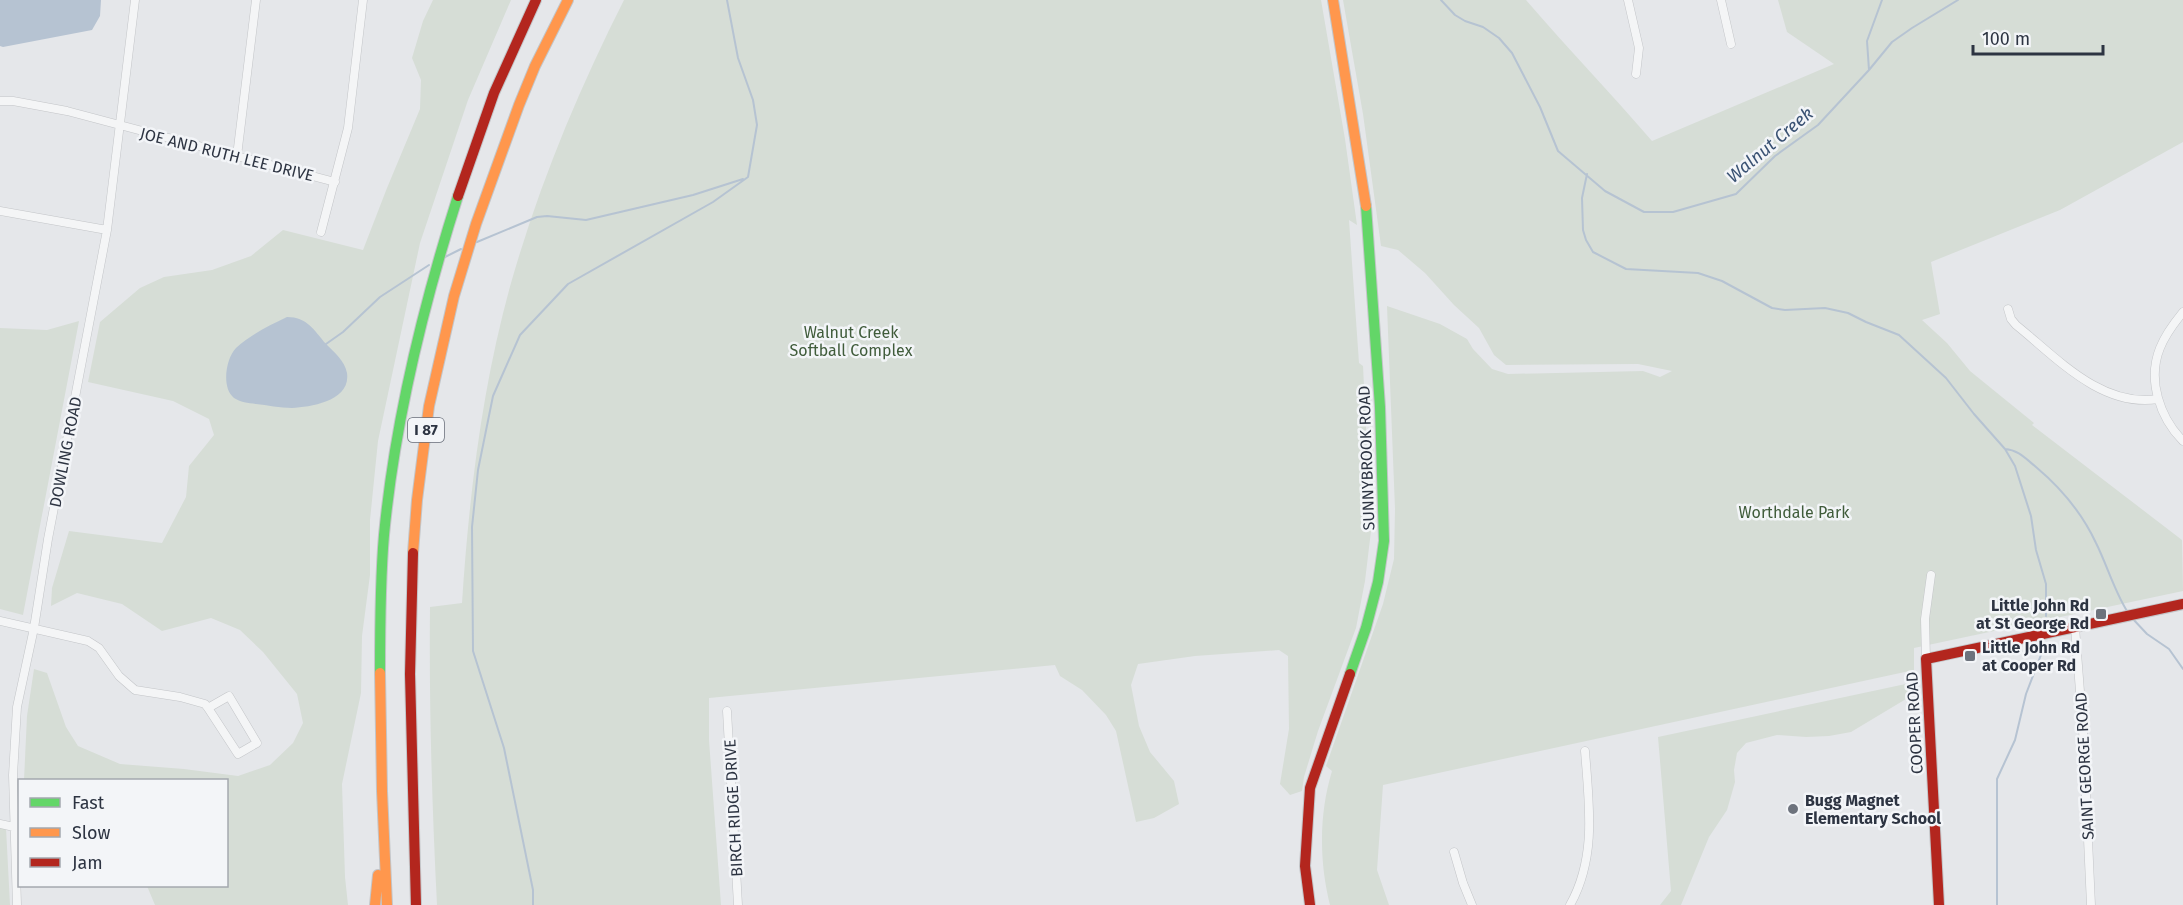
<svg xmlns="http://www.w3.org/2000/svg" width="2183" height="905" viewBox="0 0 2183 905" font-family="'Fira Sans',sans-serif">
<rect width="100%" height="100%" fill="#e5e7ea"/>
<!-- green -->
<path fill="#d6ddd6" d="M433 0H511L468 100 420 243 378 441 370 520V575L362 636 361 693 342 784 345 877 348 905H155L147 886H226V780H24L27 716 34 669 47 673 66 727 78 746 120 764 184 769 238 776 270 765 293 743 303 723 297 694 263 652 240 630 211 618 162 631 122 604 77 593 51 606 52 588 69 531 162 543 186 497 189 466 214 435 209 419 173 401 88 382 100 322 140 288 164 277 212 270 251 256 283 230 363 250 387 188 420 109 421 80 412 58 423 21Z
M624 0H1321L1345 139 1357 225 1349 220 1359 363 1363 366 1371 531 1365 581 1356 628 1318 731 1304 777 1302 791 1290 795 1280 784 1289 729 1288 656 1279 650 1195 656 1138 664 1131 685 1139 726 1150 752 1174 781 1179 804 1154 818 1136 822 1116 731 1106 715 1082 690 1060 676 1055 665 709 698V740L721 905H437C432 806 429 707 430 607L462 603C469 496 482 387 511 283 539 185 578 91 624 0Z
M1343 0H1526C1567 48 1611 93 1652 141L1834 64 1787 32 1778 0H2183V142L2060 210 1931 262 1940 314 1922 320 1947 343 1970 371 2034 423 2032 425 2182 540 2183 591 1914 648V670L1383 785 1377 870 1389 905H1330C1319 861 1319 814 1332 771L1326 766 1383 604 1394 559 1395 509 1387 306 1440 324 1467 339 1473 349 1492 369 1508 374 1643 371 1660 377 1672 371 1638 364 1506 365 1494 355 1479 328 1454 305 1425 273 1398 250 1381 246 1363 114Z
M79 321 23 615 0 609V328L47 330Z
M1915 682 1916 693 1851 732 1829 736 1806 737 1777 735 1746 743 1737 753 1734 770 1735 782 1727 810 1709 837 1681 905H1660L1671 891 1658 737Z
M0 827 6 828 10 905H0Z"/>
<!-- water -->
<path fill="#b6c3d2" d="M0 0H101L100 16 92 30 3 47 0 46Z
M287 317C307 317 314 330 326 344 334 352 345 361 347 373 351 401 311 407 292 408 280 408 267 405 256 404 248 403 240 402 234 398 221 388 226 358 236 348 250 335 270 325 287 317Z"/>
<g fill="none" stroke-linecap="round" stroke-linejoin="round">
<!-- stream -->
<path stroke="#b6c3d2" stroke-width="2" d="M1441 0 1455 15 1465 21 1483 27 1499 38 1512 53 1540 107 1558 151 1605 191 1644 212H1673L1736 194 1775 156 1818 125 1869 70 1892 42 1912 28 1958 0
M1869 70 1867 41 1882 0
M1587 174 1582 198 1583 230 1586 240 1593 252 1626 269 1698 273 1722 281 1772 308 1785 310 1825 308 1848 313 1866 322 1899 335 1946 378 1974 414 2005 449 2015 466 2031 516 2036 550 2046 584V616
M477 242 537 217 547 216 586 220 693 195 743 179
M445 257 461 249
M326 344 343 332 380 297 429 265
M2005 449C2018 450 2025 458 2036 467 2061 488 2082 513 2096 543 2107 565 2114 590 2127 611
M2132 618 2147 634 2169 649 2183 669
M533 905V890L504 748 473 651 472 527 478 470 493 396 520 335 568 284 713 202 748 177 757 125 753 100 738 58 727 0
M1997 905V779L2015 740 2026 694 2044 647"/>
<defs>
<path id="street" d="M1628 0 1639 48 1636 74
M1721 0 1731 44
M0 101H13L67 111 335 182
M237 156 256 0
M0 211 107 230
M321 232 348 128 363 0
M2008 309 2011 319 2016 325C2056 357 2101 408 2158 399
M2183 312C2174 323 2165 335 2160 348 2147 380 2160 418 2183 441
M0 621 88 641 99 648 119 676 135 690 180 697 205 704 208 708 238 754 257 743 229 696 208 708
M2075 627 2083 730 2091 905
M1926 659 1925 619 1931 575
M727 711 738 905
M0 824 14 827
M1454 852 1463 883 1472 905
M17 905 13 775 17 707 34 628 48 539 107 230 135 0
M1570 905C1597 857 1589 804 1585 751"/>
<path id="fast" d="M380 673C380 627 380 581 384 535 395 419 423 306 458 196
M1350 674 1366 628 1378 582 1384 541 1380 407 1366 206"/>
<path id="slow" d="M1333 0 1366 206
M413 553 417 500 429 406 454 296 476 224 519 105 535 66 568 0
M380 673 382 791 387 905
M375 905 378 875"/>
<path id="jam" d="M458 196 494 93 536 0
M413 553 410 674 416 905
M1310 905 1305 866 1310 788 1350 674
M1939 905 1926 659 2183 604"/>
</defs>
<!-- street casing -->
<use href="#street" stroke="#c3c5c8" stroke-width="9"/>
<!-- fast casing -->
<use href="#fast" stroke="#c3c5c8" stroke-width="12"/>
<!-- slow casing -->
<use href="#slow" stroke="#c3c5c8" stroke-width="12"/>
<!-- jam casing -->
<use href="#jam" stroke="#c3c5c8" stroke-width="12"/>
<!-- street -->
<use href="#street" stroke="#f4f5f6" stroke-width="8"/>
<!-- fast -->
<use href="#fast" stroke="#63d668" stroke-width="10"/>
<!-- slow -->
<use href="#slow" stroke="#ff974d" stroke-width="10"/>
<!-- jam -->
<use href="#jam" stroke="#b3261e" stroke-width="10"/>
</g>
<!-- markers -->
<g fill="#6d737d" stroke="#f3f5f8" stroke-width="2">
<rect x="2095" y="608" width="12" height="12" rx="3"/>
<rect x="1964" y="650" width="12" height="12" rx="3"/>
<circle cx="1793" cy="809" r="6"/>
</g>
<g text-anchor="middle" stroke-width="5" stroke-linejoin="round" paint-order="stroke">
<!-- shield labels -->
<rect fill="#f3f5f8" stroke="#686e79" stroke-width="1.5" x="408" y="418" width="36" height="24" rx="4.5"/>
<g font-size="15" font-weight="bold" fill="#2d3442">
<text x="426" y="435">I 87</text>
</g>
<!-- street labels -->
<g font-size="16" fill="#2d3442" stroke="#f3f5f8">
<text transform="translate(227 154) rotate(14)" y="6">JOE AND RUTH LEE DRIVE</text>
<text transform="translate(65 452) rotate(-79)" y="6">DOWLING ROAD</text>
<text transform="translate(1366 458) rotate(-92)" y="6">SUNNYBROOK ROAD</text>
<text transform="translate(1914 723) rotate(-93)" y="6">COOPER ROAD</text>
<text transform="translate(2084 766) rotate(-93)" y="6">SAINT GEORGE ROAD</text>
<text transform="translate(733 808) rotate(-93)" y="6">BIRCH RIDGE DRIVE</text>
</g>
<!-- park labels -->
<g font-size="16" fill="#405c3b" stroke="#f3f5f8">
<text x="851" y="338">Walnut Creek<tspan x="851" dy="18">Softball Complex</tspan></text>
<text x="1794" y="518">Worthdale Park</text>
</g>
<!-- poi labels -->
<g font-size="16" font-weight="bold" fill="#2d3442" stroke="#f3f5f8" text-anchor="start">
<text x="2089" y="611" text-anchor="end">Little John Rd<tspan x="2089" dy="18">at St George Rd</tspan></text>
<text x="1982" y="653">Little John Rd<tspan x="1982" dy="18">at Cooper Rd</tspan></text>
<text x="1805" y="806">Bugg Magnet<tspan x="1805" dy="18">Elementary School</tspan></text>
</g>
<!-- water labels -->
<g font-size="18" font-style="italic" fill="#3a5273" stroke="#f3f5f8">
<text transform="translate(1770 145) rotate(-40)" y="6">Walnut Creek</text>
</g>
</g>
<!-- legend -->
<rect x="18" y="779" width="210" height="108" fill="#f3f5f8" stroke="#a4a8af" stroke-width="1.5"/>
<rect x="30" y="798" width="30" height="9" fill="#63d668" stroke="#a4a8af" stroke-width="1.5"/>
<text x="72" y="809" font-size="18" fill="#2d3442">Fast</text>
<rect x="30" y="828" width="30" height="9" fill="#ff974d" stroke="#a4a8af" stroke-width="1.5"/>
<text x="72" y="839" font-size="18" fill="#2d3442">Slow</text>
<rect x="30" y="858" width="30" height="9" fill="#b3261e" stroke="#a4a8af" stroke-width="1.5"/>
<text x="72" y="869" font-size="18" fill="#2d3442">Jam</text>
<!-- scale -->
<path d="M1973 45v9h130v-9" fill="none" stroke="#2d3442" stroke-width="3"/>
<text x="1982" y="45" font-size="18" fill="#2d3442" stroke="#f3f5f8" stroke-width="4.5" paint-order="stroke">100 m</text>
</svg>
